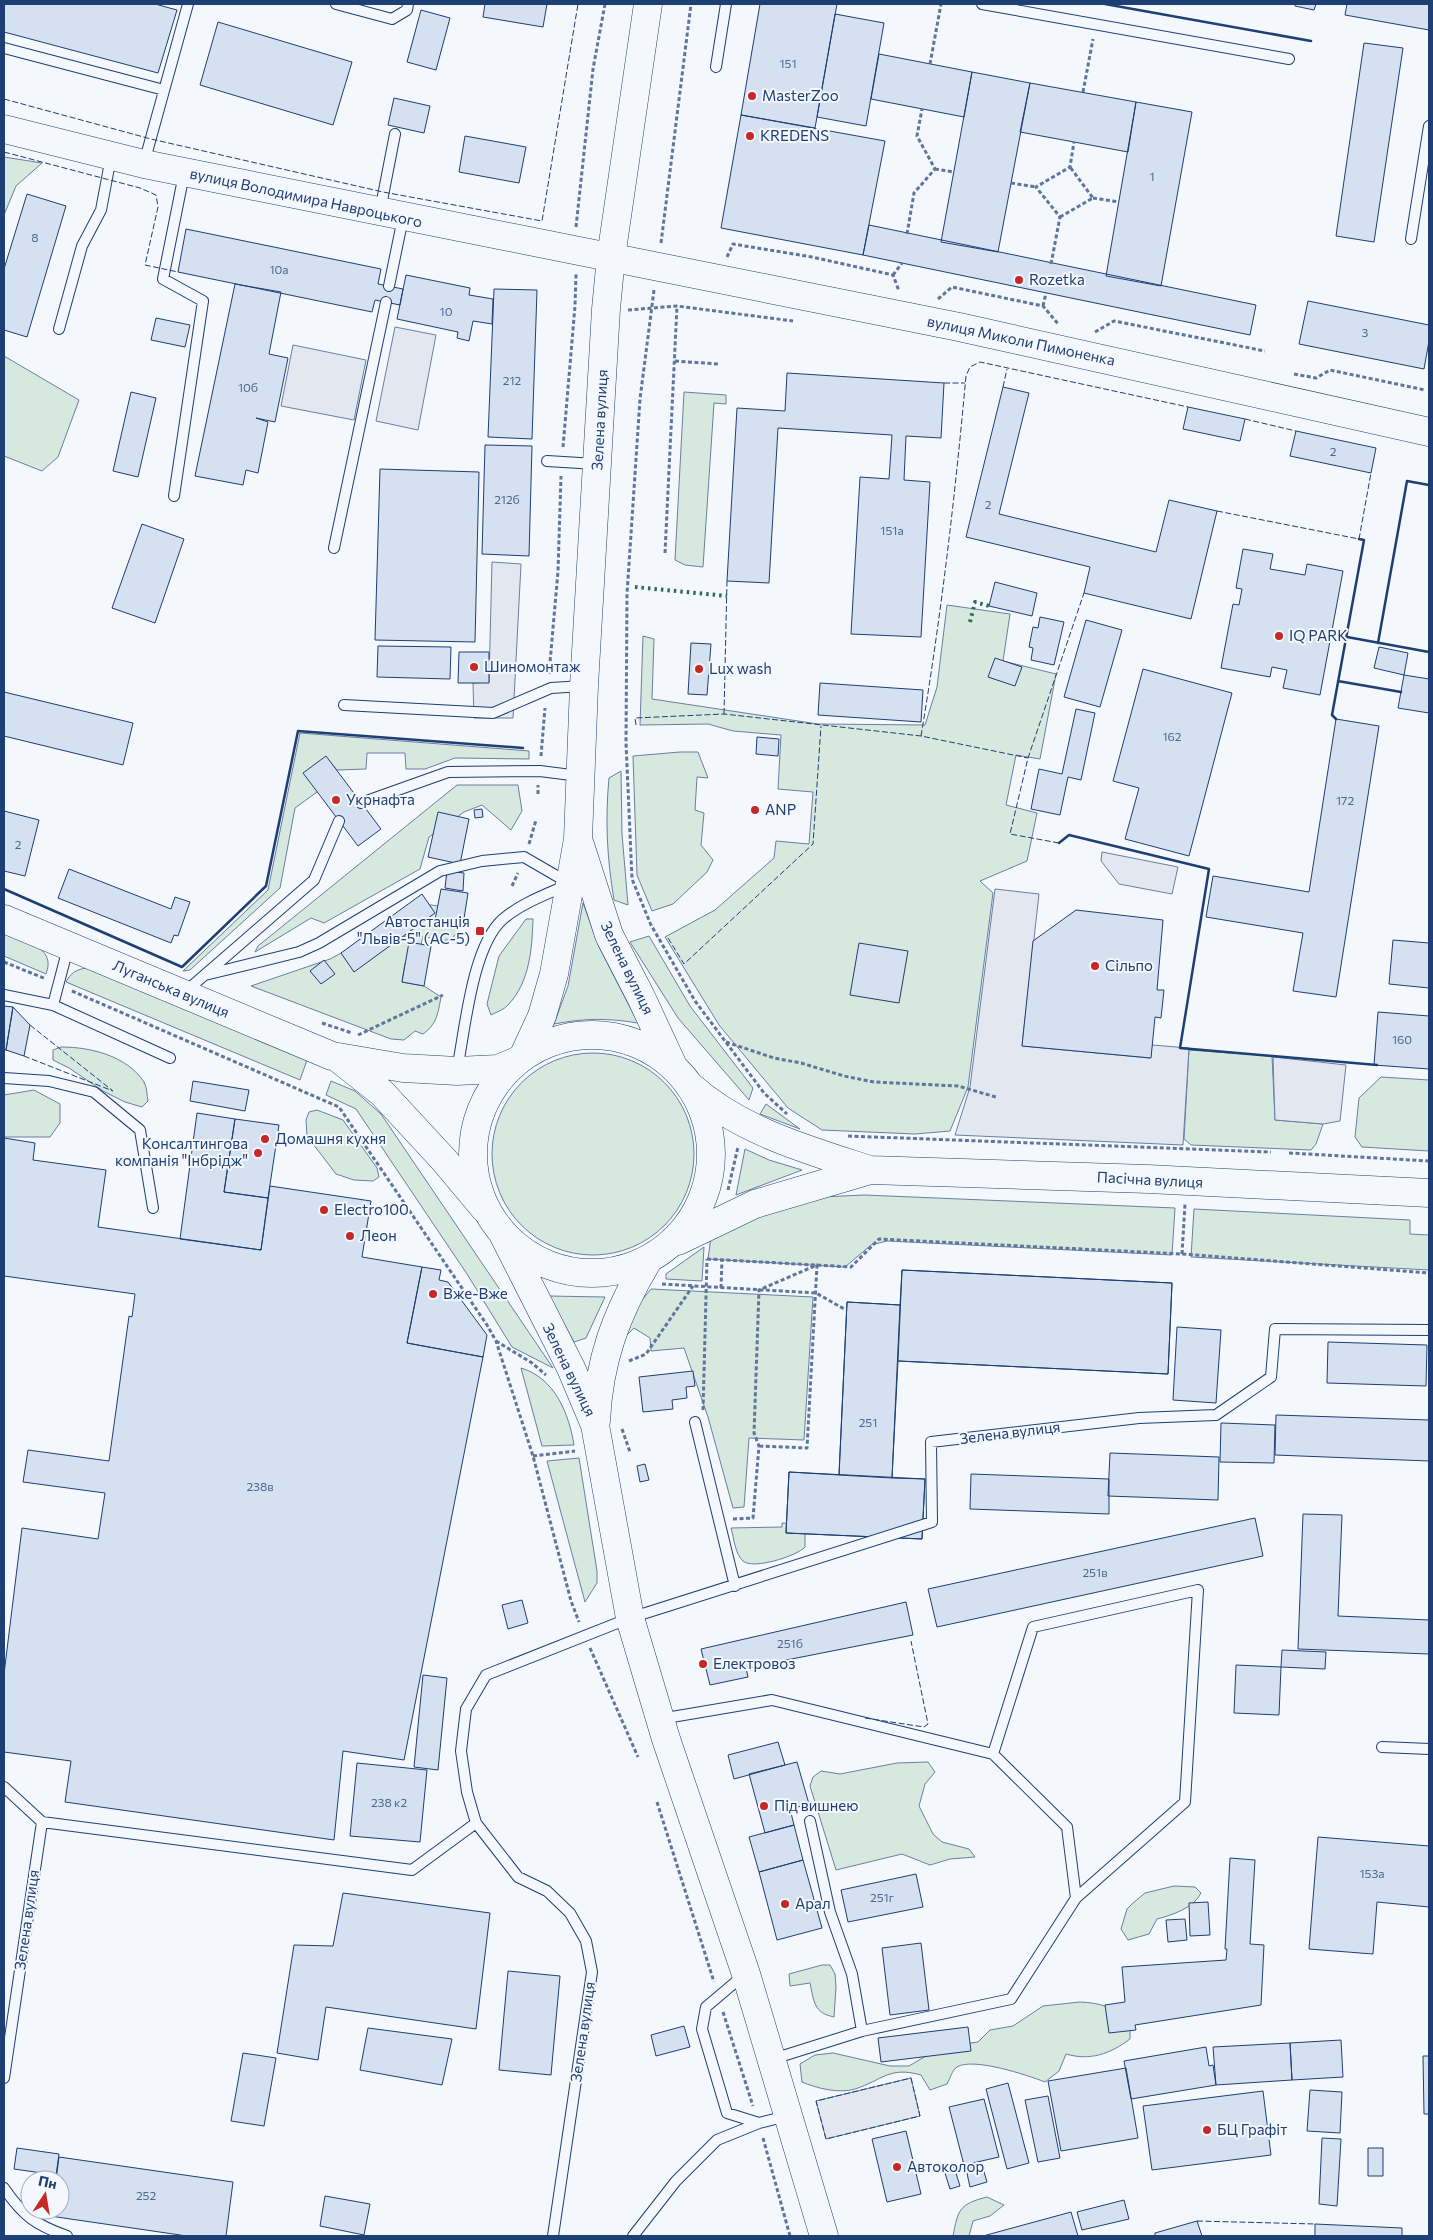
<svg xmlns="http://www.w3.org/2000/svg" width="1433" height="2240" viewBox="0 0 1433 2240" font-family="Commissioner,sans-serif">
<rect width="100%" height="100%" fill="#f4f7fb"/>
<!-- green -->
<path fill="#d7e8df" stroke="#687fa3" d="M4 157 42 163 16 186 4 215Z
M4 356 79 400 58 457 42 471 4 456Z
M684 392 726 395V404L714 403 703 567 685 565 675 560Z
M947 605 1010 614 1003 661 1056 674 1040 759 1016 755 1006 805 1037 813 1027 861 980 881 993 893 968 1087 950 1131 915 1134 822 1130 788 1108 719 1025 665 937 715 910 774 858 776 841 809 844 813 792 778 789 781 735 733 731 708 724 640 725 643 636 654 639 652 699 818 724 925 725 937 687Z
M300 733 529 751V759L455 758 425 769H406L405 753H367L366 769 337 770 326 757 317 792 295 808 280 888 190 970 183 971 268 890Z
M680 752H698L708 778 697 777 695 810 704 813 701 845 713 860 707 872 673 904 652 911 637 875 633 756Z
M621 771 622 834 628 905 614 900C607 858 605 820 609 778Z
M457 785H518L522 811 511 830 482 805 464 812 429 837 420 869 324 923 311 918 255 952 258 946Z
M583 903 599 947 638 1023C607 1018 586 1018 554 1024L568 986Z
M423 904C443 907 453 905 463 924L452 939 441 941 423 936 417 962 405 963 402 982 424 986 441 997C438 1013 437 1024 423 1034L415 1031 404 1040 391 1039 251 986 330 959 389 927 399 939 410 934 412 920Z
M526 919H533C532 948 530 982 508 1005 504 1010 496 1012 491 1015L487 1004 499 956Z
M4 932C23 940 57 947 46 974L4 956Z
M649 936 690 1006 753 1088 749 1100 678 1018 630 942Z
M86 968 307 1060 300 1080 66 982C71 973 75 970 86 968Z
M61 1047C91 1047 127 1056 144 1082 147 1087 147 1096 148 1101L142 1107 125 1102 103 1091 69 1068 53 1060V1050Z
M1189 1050 1272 1056 1275 1120 1323 1124 1316 1144 1311 1150 1191 1145 1184 1139Z
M492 1154a101 101 0 1 1 202 0a101 101 0 1 1-202 0Z
M1381 1077 1429 1080V1151L1362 1147 1355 1137 1359 1098Z
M331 1081 355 1091 381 1114 553 1368 512 1347 467 1274 356 1109 326 1095Z
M34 1090 60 1104V1123L50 1137H4V1095Z
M766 1104 800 1129 760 1114Z
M317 1110 343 1120 377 1168 379 1177 373 1181 354 1180 336 1174 307 1136 306 1120 309 1112Z
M745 1149 769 1160 802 1170 736 1195Z
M864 1195 1175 1208 1172 1255 887 1241 871 1245 845 1267 708 1259 711 1237 737 1224 822 1197Z
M1194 1209 1410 1220V1234L1429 1235V1270L1191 1257Z
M704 1247 702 1281 666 1279V1274Z
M651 1289 813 1297 804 1440 749 1438 744 1507 733 1508 708 1417 684 1348 651 1351 650 1338 634 1328 621 1341 624 1322Z
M549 1296 605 1297 586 1338 574 1342Z
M521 1368C555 1378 569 1414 574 1445L542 1446Z
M579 1458 597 1571V1583L585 1602 547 1461Z
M782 1523 805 1524V1547C797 1556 753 1570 743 1561 735 1554 734 1538 731 1528L782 1527Z
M928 1762 935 1772 925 1784 919 1806 933 1834 942 1842 969 1849 975 1857 950 1859 930 1865 902 1854 836 1870 810 1786 813 1777 821 1771 840 1774 897 1763Z
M1174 1886 1195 1887 1201 1893C1194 1908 1172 1915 1157 1919L1149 1934 1128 1940 1121 1929 1127 1909 1133 1903 1145 1893Z
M822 1965H830L835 1974 836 1987 834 2017C814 2013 814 2002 810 1983L790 1986 789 1974Z
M1080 2002C1101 2003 1113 2007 1130 2020V2039C1110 2054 1090 2061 1066 2054L1059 2071 1045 2082C1027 2075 973 2057 957 2067 952 2070 950 2079 947 2084L930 2090 921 2075C889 2066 883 2080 855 2089 839 2094 816 2088 802 2082L800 2064 815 2055 833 2053 890 2066H909L941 2047 978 2042 990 2030 1013 2026 1043 2006Z
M987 2197 1004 2205 990 2216 973 2221 969 2236H953C958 2210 959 2204 987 2197Z"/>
<!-- parking -->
<path fill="#e3e8f0" stroke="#687fa3" d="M395 327 436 335 418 430 376 421Z
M293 345 366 360 354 420 281 406Z
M492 562 521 564 513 718H474L473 683 489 682Z
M1102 852 1178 867 1172 894 1119 884 1101 861Z
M995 889 1039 894 1022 1046 1150 1058 1152 1045 1189 1048 1183 1145 955 1135 970 1087Z
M1273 1057 1346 1065 1340 1121 1323 1124 1275 1120Z
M911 2078 920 2116 826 2139 816 2101Z"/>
<!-- building -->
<path fill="#d5e0f0" stroke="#1d3f73" d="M4 4H155L177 10 158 73 4 32Z
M485 4H547L543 27 483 17Z
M760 4H837L815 128 741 115Z
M1295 4H1316L1314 10 1295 6Z
M1347 4H1429V30L1345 15Z
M421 10 450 18 436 70 407 62Z
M835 14 884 23 866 126 817 117Z
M218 22 352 62 333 125 200 85Z
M1364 43 1403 48 1374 242 1336 236Z
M879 54 972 72 964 117 871 99Z
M972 72 1030 83 998 252 941 242Z
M1030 83 1136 102 1128 152 1020 132Z
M394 98 430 106 424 133 388 125Z
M1136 102 1192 112 1161 286 1106 276Z
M741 115 885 141 863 255 721 228Z
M465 136 526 147 519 183 459 172Z
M27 194 66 206 27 337 4 330V269Z
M869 225 1256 305 1250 335 863 255Z
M186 229 381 269 378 284 403 289 400 305 375 300 372 312 178 272Z
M406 275 470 288 469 295 493 299 492 324 473 321 469 341 457 338 458 332 397 319Z
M235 284 281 292 269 354 288 358 275 422 256 418 268 422 258 473 246 470 243 485 195 476Z
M494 289 537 290 532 439 488 437Z
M1308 301 1429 325V341L1424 369 1299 344Z
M156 318 190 325 185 347 151 340Z
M787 373 944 383 941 438 906 436 904 480 930 482 921 637 851 634 860 477 889 479 892 435 778 428 769 583 727 581 737 408 785 411Z
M1003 387 1029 393 999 514 1156 552 1169 500 1217 511 1191 619 1084 593 1090 567 966 537Z
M131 392 156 398 138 477 113 471Z
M1188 407 1245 419 1240 441 1183 429Z
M1296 431 1376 448 1371 473 1290 456Z
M485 445 532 446 529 556 482 554Z
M380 469 479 472 475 642 375 640Z
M142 524 184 539 155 623 112 608Z
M1243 549 1273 554 1270 569 1305 575 1307 564 1343 571 1320 695 1283 688 1287 670 1272 667 1270 677 1221 668 1233 604 1239 605 1242 589 1236 588Z
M995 582 1037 593 1032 616 989 606Z
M1040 617 1064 622 1054 665 1031 660 1033 648 1029 647 1033 627 1038 628Z
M1086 620 1122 630 1100 707 1064 697Z
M691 643 711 644 707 695 688 694Z
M378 646 451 647 450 679 377 677Z
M1379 647 1408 653 1404 675 1374 668Z
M459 652H489V683H458Z
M995 658 1022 667 1015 686 988 677Z
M1143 669 1232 693 1189 856 1125 839 1139 788 1113 781Z
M1404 675 1429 679V713L1398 708Z
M820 683 923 690 921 722 818 715Z
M4 692 133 723 123 765 4 736Z
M1076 709 1095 713 1081 780 1068 777 1060 815 1031 809 1039 769 1062 774Z
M1336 719 1379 726 1336 997 1293 991 1303 933 1206 917 1213 876 1309 892Z
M757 737 779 739 778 756 756 754Z
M326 756 381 829 358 846 303 773Z
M482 809 483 817 475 818 474 810Z
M4 811 39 820 25 876 4 871Z
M438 812 469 819 460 864 428 857Z
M69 869 171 909 175 897 190 902 178 936 174 935 171 943 58 898Z
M447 871 464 873 463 891 445 888Z
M441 889 468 893 463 925 435 920Z
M422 894 435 913 354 972 341 953Z
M1076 910 1163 920 1157 990H1164L1161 1018 1155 1017 1151 1058 1022 1046 1033 941Z
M1393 940 1429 943V988L1389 984Z
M409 942 431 946 424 986 402 982Z
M859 943 908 951 899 1003 850 995Z
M324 960 335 974 321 984 310 971Z
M4 1006 13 1007 6 1050H4Z
M13 1007 30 1025 24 1056 6 1050Z
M1378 1012 1429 1016V1069L1374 1065Z
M193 1081 249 1090 245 1111 190 1101Z
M197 1113 235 1119 224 1192 268 1198 261 1250 180 1239Z
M235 1119 279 1125 268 1198 224 1192Z
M4 1138 35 1143 33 1160 106 1170 98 1227 261 1250 270 1186 371 1201 362 1257 422 1267 407 1343 483 1357 404 1760 343 1751 334 1840 65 1802 71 1761 4 1752V1674L22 1528 98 1539 105 1493 23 1482 28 1450 109 1461 129 1316 132 1317 135 1294 4 1276Z
M422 1267 441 1270 439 1280 448 1282 487 1335 483 1357 407 1343Z
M902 1270 1172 1283 1168 1374 898 1361 892 1478 925 1479 922 1539 786 1533 789 1472 839 1475 847 1302 900 1305Z
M902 1270 1172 1283 1168 1374 898 1361Z
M847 1302 900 1305 892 1478 839 1475Z
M1177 1327 1221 1330 1216 1403 1173 1400Z
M1328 1342 1427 1345 1426 1386 1327 1383Z
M693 1371 695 1386 686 1387 687 1398 672 1400 673 1409 643 1412 639 1377Z
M1276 1415 1429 1420V1461L1275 1455Z
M1221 1423 1275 1425 1274 1463 1220 1462Z
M1110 1453 1219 1457 1218 1500 1108 1496Z
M645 1464 649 1480 640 1482 637 1466Z
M789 1472 925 1479 922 1539 786 1533Z
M971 1474 1109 1479V1514L970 1509Z
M1303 1514 1342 1515 1338 1616 1429 1620V1654L1298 1649Z
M1255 1518 1263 1556 937 1627 928 1589Z
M522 1600 528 1623 508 1629 502 1605Z
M906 1602 913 1635 746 1668 748 1677 710 1685 701 1649Z
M1282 1650 1326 1652 1325 1669 1281 1667Z
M1236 1665 1281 1667 1279 1715 1234 1713Z
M423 1675 447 1678 438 1770 414 1767Z
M778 1742 785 1765 734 1779 728 1755Z
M797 1762 809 1804 790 1809 794 1825 765 1833 749 1774Z
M357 1763 427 1770 420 1842 350 1836Z
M794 1825 803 1860 759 1872 749 1837Z
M1318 1837 1429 1846V1907L1377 1902 1373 1954 1309 1949Z
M1230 1858 1255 1860 1250 1944 1264 1945 1261 2005 1135 2025 1136 2030 1109 2033 1105 2005 1125 2002 1122 1967 1226 1960 1227 1949H1225Z
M803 1860 822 1928 777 1940 759 1872Z
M916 1874 923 1907 848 1922 841 1890Z
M343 1893 490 1913 476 2029 326 2007 318 2060 277 2053 294 1945 333 1946Z
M1208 1902 1210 1935 1190 1936 1189 1903Z
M1185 1919 1187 1940 1168 1942 1166 1920Z
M921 1943 929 2010 890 2015 882 1948Z
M508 1971 560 1976 551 2075 499 2070Z
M684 2026 690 2047 656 2056 651 2035Z
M968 2027 971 2051 881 2062 878 2038Z
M368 2028 452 2039 442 2085 360 2070Z
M1341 2040 1343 2077 1292 2080 1290 2043Z
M1290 2043 1292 2080 1216 2085 1213 2047Z
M1206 2047 1209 2066 1213 2065 1216 2085 1131 2099 1124 2061Z
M243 2053 276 2058 264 2126 231 2121Z
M1423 2056H1429V2114H1424Z
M1126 2068 1138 2138 1061 2151 1048 2081Z
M1008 2083 1029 2163 1007 2169 986 2089Z
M1310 2090 1342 2092 1340 2133 1307 2131Z
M1263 2091 1271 2155 1152 2170 1143 2106Z
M1048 2096 1060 2158 1038 2162 1025 2100Z
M984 2099 999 2157 964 2165 949 2107Z
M906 2131 921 2194 887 2202 872 2139Z
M1322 2138 1341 2139 1337 2206 1319 2204Z
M17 2148 59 2154 56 2175 14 2169Z
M1368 2148H1383V2176H1368Z
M59 2157 233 2182 226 2236H187L50 2216 51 2210H60V2180H56Z
M982 2165 987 2182 970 2187 966 2169Z
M954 2167 960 2186 950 2189 944 2170Z
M325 2196 370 2204 364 2235 320 2226Z
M1124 2200 1129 2219 1082 2230 1077 2212Z
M1071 2212 1078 2236H983Z
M1197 2221 1202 2236H1155V2233Z
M1315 2224 1402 2228V2236H1315Z"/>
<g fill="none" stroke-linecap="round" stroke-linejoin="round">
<defs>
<path id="lane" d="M336 4 392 19 407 10 408 4
M982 4 1289 59
M4 48 164 90
M716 67 726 4
M144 163 188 4
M380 211 395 134
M1411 239 1429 126
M389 286 403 218
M59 329 82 246 101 210 111 157
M547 461 596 464
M174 496 203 301 163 279 184 174
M334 548 386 302
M344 705 493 713 551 688 583 686
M361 803 448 772 540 771 579 776
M68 948 53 1005 170 1058
M205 975 299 952 319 943 440 871 482 861 524 857 567 882
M185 992 314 880 339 821
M4 995 53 1005
M457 1070C465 1030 472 946 503 919 522 903 545 895 567 885
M4 1078 49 1081 94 1092 140 1130 153 1208
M695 1422 735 1586
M660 1719 772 1700 993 1754 1067 1827 1076 1898 1011 1999 862 2031 773 2059
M1382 1747 1429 1749
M993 1754 1033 1627 1198 1590 1185 1802 1076 1898
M4 1787 42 1822 412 1870 476 1823
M810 1821 830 1912 852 1974 862 2031
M745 1974 706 2007 702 2029 727 2113 759 2123
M4 2078 42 1822
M4 2188C23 2216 36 2225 67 2236
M553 2236 592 1972 586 1941 570 1913 547 1891 518 1877 476 1823 467 1792 461 1751 466 1709 486 1675 630 1618 932 1522 931 1442 1139 1418 1216 1415 1271 1377 1275 1329 1429 1330
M633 2236 676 2181 717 2140 759 2123 787 2116"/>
<path id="secondary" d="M4 129 144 164 959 327 1429 432
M4 919 332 1056 403 1068 457 1071 498 1069 517 1061
M339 1059 382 1093 444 1160 485 1209
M690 1086C740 1131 808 1150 870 1170
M678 1241 755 1204 870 1170 1148 1179 1429 1193"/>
<path id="primary" d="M580 845 609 935 641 997 673 1066
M473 1154a119 119 0 1 1 238 0a119 119 0 1 1-238 0Z
M524 1055 542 1016 554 974 578 839 584 686 606 309 611 257 648 4
M503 1234 571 1368 595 1425 630 1618 666 1739 746 1974 824 2236
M596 1421C599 1360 616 1314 647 1262"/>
</defs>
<!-- lane casing -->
<use href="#lane" stroke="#1d3f73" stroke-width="12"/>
<!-- secondary casing -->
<use href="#secondary" stroke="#1d3f73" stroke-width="29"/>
<!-- primary casing -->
<use href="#primary" stroke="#1d3f73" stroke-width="29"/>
<!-- path -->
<path stroke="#5e769c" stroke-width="3" stroke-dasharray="4 2.5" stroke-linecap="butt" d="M930 64 941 4
M1083 92 1093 39
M935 169 954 172
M1011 183 1036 187
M1093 198 1119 202
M1060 217 1093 198 1070 167
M576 227 593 69 605 4
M907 234 914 193 935 169 917 136 922 109
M661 243 691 4
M727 257 733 244 812 257 893 275 899 291
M1051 264 1060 217 1036 187 1070 167 1074 142
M893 275 902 263
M654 290 640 399 627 594 626 743 632 879 651 925 695 1001 764 1093 787 1114
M938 299 952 287 1043 306 1059 325
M1043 306 1046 293
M628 310 677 306 793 321
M1095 332 1114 321 1265 351
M675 361 718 364
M1294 374 1316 378 1330 370 1425 390
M563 447 575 306 576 274
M665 553 677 306
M549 674 558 571 561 476
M541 756 545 708
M538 794V785
M529 844 536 820
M512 886 518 873
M4 962 46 979
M72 991 339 1107 487 1325 496 1341 533 1456 571 1601 579 1622
M322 1023 352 1033
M358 1035 443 995
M726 1042 774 1058 801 1063 844 1076 874 1082 958 1086 996 1097
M848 1136 1271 1152
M1289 1153 1429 1161
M728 1190 738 1147
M1182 1254 1185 1204
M707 1259 851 1267 879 1239 1182 1254 1429 1273
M662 1284 816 1293 846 1310
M721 1288 722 1259
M496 1341 532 1363 546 1375
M629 1361 646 1354 693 1286
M703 1410 707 1259
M622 1429 630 1452
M533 1456 575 1451
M733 1519 753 1518 759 1446 754 1433 759 1290 817 1265 807 1448 759 1446
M590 1648 638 1757
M657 1802 714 1982
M723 2012 753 2106
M763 2138 790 2236"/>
<!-- lane -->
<use href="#lane" stroke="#f4f7fb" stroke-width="10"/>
<!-- secondary -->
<use href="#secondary" stroke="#f4f7fb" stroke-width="28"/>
<!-- primary -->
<use href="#primary" stroke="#f4f7fb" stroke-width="28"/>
<!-- hedge -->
<path stroke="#2c6c60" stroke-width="4" stroke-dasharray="2.5 4" stroke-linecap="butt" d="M635 587 727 596
M970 622 975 602 989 606"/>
<!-- fence -->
<path stroke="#1d3f73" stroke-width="1" stroke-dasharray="6 2.5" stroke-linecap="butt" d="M4 99 151 139 383 192 542 221 578 4
M4 152 140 188 156 195 158 207 145 265 178 272
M944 383H965
M1003 387 1007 369
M1245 419 1296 431
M1217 511 1359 539 1371 473
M724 714 727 581
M636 725 635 718 724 714 921 736 1028 758
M921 736C941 617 955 497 966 376L970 367 980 362 1188 407
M1059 843 1010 834 1028 758 1084 593
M668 938 684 964 813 844 821 726
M24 1056 113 1091 30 1025
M865 1718 924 1727 928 1724 911 1641
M911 2078 920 2116 826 2139 816 2101Z
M1197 2221 1315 2224"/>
<!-- wall -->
<path stroke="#1d3f73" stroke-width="2.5" d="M1105 4 1311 41
M1347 637 1429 652
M1378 643 1407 481 1429 485
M1338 681 1401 692
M1336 719 1332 715 1364 540 1359 539
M1059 843 1069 835 1209 869 1180 1048 1377 1065
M4 889 182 967 266 886 298 731 523 748"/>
</g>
<!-- markers -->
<g fill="#c62828" stroke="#f4f7fb" stroke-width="2">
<circle cx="752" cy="96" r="5"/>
<circle cx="750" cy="136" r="5"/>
<circle cx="1019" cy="280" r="5"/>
<circle cx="1279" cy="636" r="5"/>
<circle cx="474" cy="667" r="5"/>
<circle cx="699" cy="669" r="5"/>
<circle cx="336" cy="800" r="5"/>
<circle cx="755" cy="810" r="5"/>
<rect x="475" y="926" width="10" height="10" rx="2.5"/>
<circle cx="1095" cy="966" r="5"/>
<circle cx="265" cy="1139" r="5"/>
<circle cx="258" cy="1153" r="5"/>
<circle cx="324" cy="1210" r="5"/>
<circle cx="350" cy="1236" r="5"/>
<circle cx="433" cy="1294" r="5"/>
<circle cx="703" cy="1664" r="5"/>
<circle cx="764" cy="1806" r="5"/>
<circle cx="785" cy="1904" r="5"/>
<circle cx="1207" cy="2130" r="5"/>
<circle cx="897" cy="2167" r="5"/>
</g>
<g text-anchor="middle" stroke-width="4" stroke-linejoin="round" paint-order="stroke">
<!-- number labels -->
<g font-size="12" fill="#4b6792">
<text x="788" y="68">151</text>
<text x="1152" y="181">1</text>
<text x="35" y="242">8</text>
<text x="279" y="274">10а</text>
<text x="446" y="316">10</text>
<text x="1365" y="337">3</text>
<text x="512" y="385">212</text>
<text x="248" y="392">10б</text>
<text x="1333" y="456">2</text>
<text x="507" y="504">212б</text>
<text x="988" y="509">2</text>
<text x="892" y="535">151а</text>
<text x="1172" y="741">162</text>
<text x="1345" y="805">172</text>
<text x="18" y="849">2</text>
<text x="1402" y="1044">160</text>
<text x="868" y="1427">251</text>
<text x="260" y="1491">238в</text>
<text x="1095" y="1577">251в</text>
<text x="790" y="1648">251б</text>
<text x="389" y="1807">238 к2</text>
<text x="1372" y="1878">153а</text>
<text x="882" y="1902">251г</text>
<text x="146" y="2200">252</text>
</g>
<!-- poi labels -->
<g font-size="15" fill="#1d3f73" stroke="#f4f7fb" text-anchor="start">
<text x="762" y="101">MasterZoo</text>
<text x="760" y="141">KREDENS</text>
<text x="1029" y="285">Rozetka</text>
<text x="1289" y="641">IQ PARK</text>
<text x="484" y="672">Шиномонтаж</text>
<text x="709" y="674">Lux wash</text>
<text x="346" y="805">Укрнафта</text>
<text x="765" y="815">ANP</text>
<text x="470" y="927" text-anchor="end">Автостанція<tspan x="470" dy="17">"Львів-5" (АС-5)</tspan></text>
<text x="1105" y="971">Сільпо</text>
<text x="275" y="1144">Домашня кухня</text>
<text x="248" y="1149" text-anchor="end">Консалтингова<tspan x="248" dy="17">компанія "Інбрідж"</tspan></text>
<text x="334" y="1215">Electro100</text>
<text x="360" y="1241">Леон</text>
<text x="443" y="1299">Вже-Вже</text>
<text x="713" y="1669">Електровоз</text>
<text x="774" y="1811">Під вишнею</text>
<text x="795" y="1909">Арал</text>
<text x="1217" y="2135">БЦ Графіт</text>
<text x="907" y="2172">Автоколор</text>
</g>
<!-- street labels -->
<g font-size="15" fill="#1d3f73" stroke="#f4f7fb">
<text transform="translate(306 198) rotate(12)" y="5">вулиця Володимира Навроцького</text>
<text transform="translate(1021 341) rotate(12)" y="5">вулиця Миколи Пимоненка</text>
<text transform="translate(600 420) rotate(-87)" y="5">Зелена вулиця</text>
<text transform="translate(627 968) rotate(64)" y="5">Зелена вулиця</text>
<text transform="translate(171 989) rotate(23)" y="5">Луганська вулиця</text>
<text transform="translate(1150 1180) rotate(3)" y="5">Пасічна вулиця</text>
<text transform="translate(569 1370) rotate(64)" y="5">Зелена вулиця</text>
<text transform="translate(1010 1433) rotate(-7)" y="5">Зелена вулиця</text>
<text transform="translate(27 1920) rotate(-82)" y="5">Зелена вулиця</text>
<text transform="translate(583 2032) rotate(-82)" y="5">Зелена вулиця</text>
</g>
</g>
<!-- border -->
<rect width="1433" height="2240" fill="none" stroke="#1d3f73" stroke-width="10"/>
<!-- north arrow -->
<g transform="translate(45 2195) rotate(12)"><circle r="24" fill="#f4f7fb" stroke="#9eadc5"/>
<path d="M0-4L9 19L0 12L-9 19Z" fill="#c62828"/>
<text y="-8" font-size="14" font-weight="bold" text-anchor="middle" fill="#1d3f73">Пн</text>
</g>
</svg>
